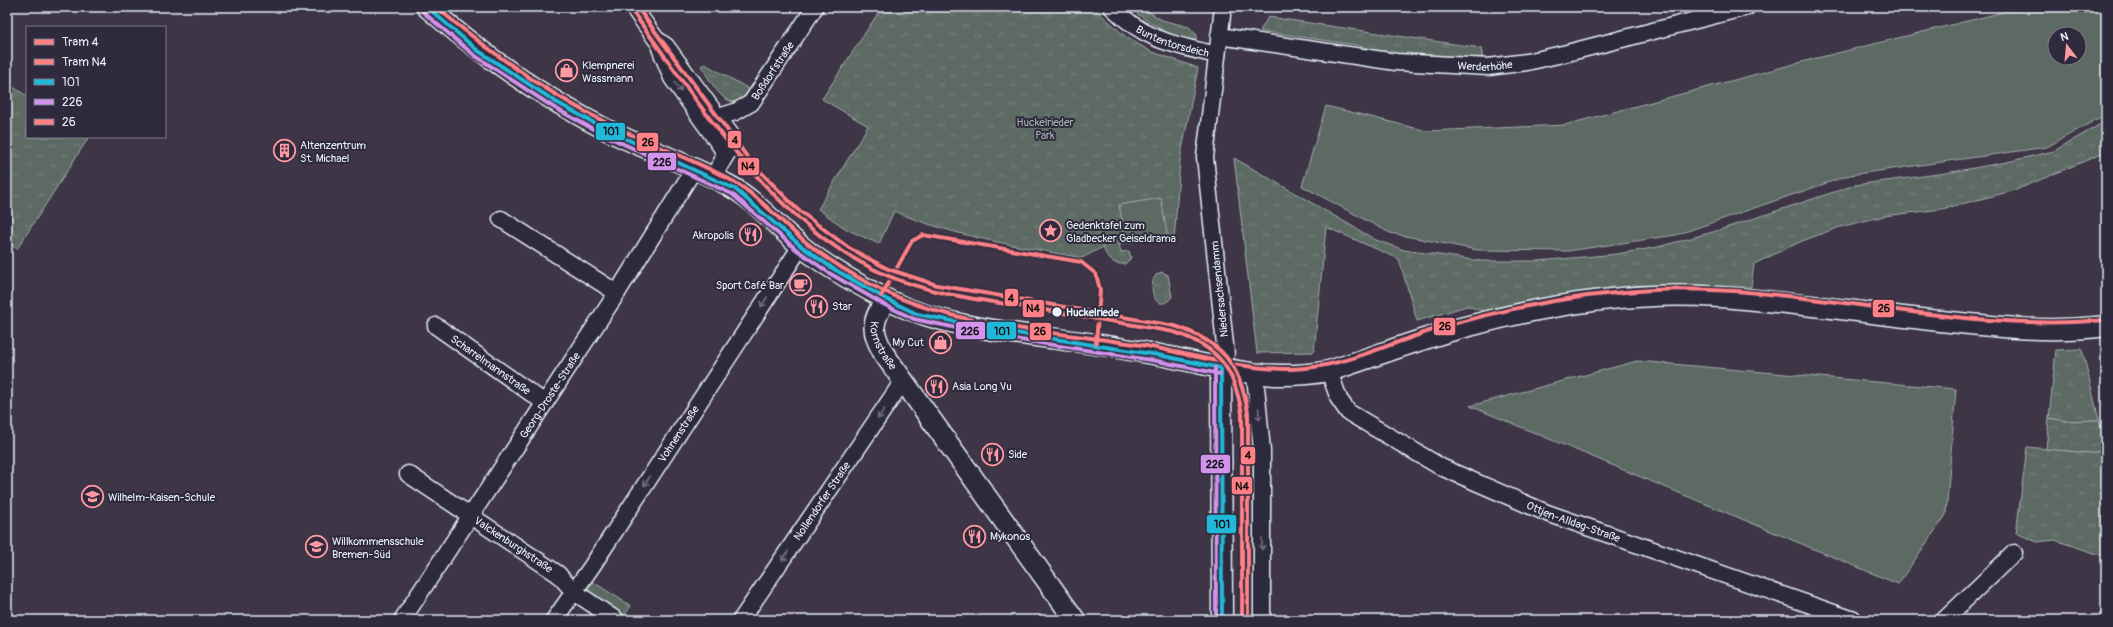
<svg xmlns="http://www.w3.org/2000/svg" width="2113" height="627" viewBox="0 0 2113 627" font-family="Pangolin,sans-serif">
<defs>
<pattern id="grass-tufts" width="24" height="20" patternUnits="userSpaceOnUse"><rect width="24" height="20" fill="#5b6b63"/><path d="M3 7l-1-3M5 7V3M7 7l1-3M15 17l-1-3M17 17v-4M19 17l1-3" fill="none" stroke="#73817a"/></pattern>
<pattern id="forest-crowns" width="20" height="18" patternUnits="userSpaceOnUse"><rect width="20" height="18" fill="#5b6b63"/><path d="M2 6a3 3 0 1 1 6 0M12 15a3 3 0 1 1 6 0" fill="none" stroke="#73817a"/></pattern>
</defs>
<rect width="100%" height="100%" fill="#3e3546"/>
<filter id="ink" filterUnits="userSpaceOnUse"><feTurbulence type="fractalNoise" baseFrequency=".025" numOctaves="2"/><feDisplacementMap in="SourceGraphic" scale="8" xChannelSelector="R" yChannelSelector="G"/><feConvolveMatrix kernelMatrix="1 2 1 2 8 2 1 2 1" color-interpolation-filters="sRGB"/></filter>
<g filter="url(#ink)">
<!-- grass -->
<path fill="url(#grass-tufts)" stroke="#a2aeae" d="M882 7H1093L1126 37 1150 51 1198 68 1180 160 1174 242H1167L1166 237 1119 244 1121 252 1129 251 1131 258 1125 264C1112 265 1107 258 1103 247L1082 258C1019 246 954 237 894 211L879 244 846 229 818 209 868 126 822 99Z
M1128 7H1141L1162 20 1189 27 1197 35 1196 40C1169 38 1149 22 1128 7Z
M1268 17 1481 48 1483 60 1387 53 1356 45 1260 31Z
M705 64 749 89C731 122 711 82 701 66Z
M7 83 27 96V137H89L17 249 7 242Z
M2106 121V152L2016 190 1942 209 1884 216 1840 227 1802 241 1754 264 1751 287 1648 286 1583 292 1483 311 1467 306 1417 321 1399 259 1326 227 1314 352 1257 353 1234 158 1376 240 1404 250 1481 261H1538L1617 254 1658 247 1713 232 1855 185 1946 173 2007 162 2054 151Z
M1161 272 1168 275 1172 297C1157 315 1146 289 1156 275Z
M2082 349 2099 420 2066 421 2049 418 2056 350Z
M2027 447 2090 453 2106 450V557L2055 540 2037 542 2016 533Z
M593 582 631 606 621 620 583 596Z
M2106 597V620H2098Z"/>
<!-- forest -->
<path fill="url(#forest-crowns)" stroke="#a2aeae" d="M2049 418 2066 421 2099 420 2106 450 2090 453 2046 449Z"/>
<!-- garden -->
<path fill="#5b6b63" stroke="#a2aeae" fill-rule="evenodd" d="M2024 7H2106V114L2047 147 1850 175 1676 235 1568 251 1477 250 1390 233 1302 186 1326 106 1427 131 1565 125 1813 59ZM2055 34H2079V58H2055Z
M1161 198 1167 234 1126 241 1119 205Z
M1637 361 1956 389 1946 515 1898 584 1470 406Z"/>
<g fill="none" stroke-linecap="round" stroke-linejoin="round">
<defs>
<g id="minor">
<path d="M633 7 656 39 666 46 731 135 730 148 713 177"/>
<path id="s1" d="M1112 7C1144 40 1174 45 1217 55"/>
<path id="s2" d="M1219 36 1396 62 1488 67 1527 62 1567 53 1747 7"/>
<path d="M660 48 672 78 722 148 724 157"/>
<path id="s3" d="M718 117 735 112 751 103 815 7"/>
<path d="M501 219 617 293"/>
<path id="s4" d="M436 326 545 403"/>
<path d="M1221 368 1226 354 1205 157 1223 7"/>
<path id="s5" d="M1329 371 1339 399 1348 412 1441 467 1547 513 1854 620"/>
<path d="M1255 375 1262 451V620"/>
<path id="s6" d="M408 474 558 574 573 591 616 620"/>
<path id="s7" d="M402 620 617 293 694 169"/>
<path id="s8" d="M554 620 592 566 801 246"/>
<path id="s9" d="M741 620 903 381"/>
<path d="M1944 620 2014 553"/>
</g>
<g id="tertiary">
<path d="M427 7C485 57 540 96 609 131 648 150 690 165 728 185 756 200 776 226 801 246 826 267 857 284 886 299 947 331 1034 334 1101 345 1124 349 1147 352 1170 357 1228 369 1269 382 1329 371 1374 357 1418 339 1465 327 1546 305 1635 291 1719 297 1793 302 1867 313 1940 321 1997 327 2048 333 2106 326"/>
<path id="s10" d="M886 299C871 323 871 330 884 354L1075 620"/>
<path d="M1221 368 1222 620"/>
</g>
</defs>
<!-- minor casing -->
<use href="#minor" stroke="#e8f1f8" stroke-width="19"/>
<!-- tertiary casing -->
<use href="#tertiary" stroke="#e8f1f8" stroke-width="23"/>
<!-- minor -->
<use href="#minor" stroke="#2f2a3d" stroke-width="16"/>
<!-- tertiary -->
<use href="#tertiary" stroke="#2f2a3d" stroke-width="20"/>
<defs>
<path id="bus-1" d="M427 7 477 50 556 102 607 130 735 189 801 246 832 268 886 299 917 314 996 330 1158 355 1221 368
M1221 368 1222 620"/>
<path id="bus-2" d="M423 12 474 55 553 107 604 135 732 194 797 250 829 273 883 304 914 319 995 336 1157 361 1220 374
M1215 368 1216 620"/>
<path id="bus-3" d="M436 7C491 53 549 95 613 126 651 145 690 158 727 178 754 192 774 214 796 234 819 254 844 270 870 284 955 330 1054 330 1147 346 1199 356 1251 373 1305 368 1349 364 1391 343 1433 330 1504 308 1578 294 1652 290 1804 283 1954 334 2105 320
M881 296 912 241 923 235 1081 262 1096 274 1100 290 1096 343"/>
</defs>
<!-- bus-1 casing -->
<use href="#bus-1" stroke="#2f2a3d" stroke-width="7"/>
<!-- bus-2 casing -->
<use href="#bus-2" stroke="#2f2a3d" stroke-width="7"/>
<!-- bus-3 casing -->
<use href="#bus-3" stroke="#2f2a3d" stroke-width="7"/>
<!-- bus-1 -->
<use href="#bus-1" stroke="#20b9da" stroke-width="4"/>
<!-- bus-2 -->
<use href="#bus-2" stroke="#d193ec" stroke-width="4"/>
<!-- bus-3 -->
<use href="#bus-3" stroke="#ff8087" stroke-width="4"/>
<defs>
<path id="tram-1" d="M637 7 751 162 797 209 849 248 888 269 937 285 1175 326C1222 342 1240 364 1248 413V620"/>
<path id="tram-2" d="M632 11C703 107 772 225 886 275 928 293 974 299 1019 306 1070 314 1122 323 1174 332 1218 347 1234 367 1242 414V620"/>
</defs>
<!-- tram-1 casing -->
<use href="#tram-1" stroke="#2f2a3d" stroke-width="7"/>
<!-- tram-2 casing -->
<use href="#tram-2" stroke="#2f2a3d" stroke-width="7"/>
<!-- tram-1 -->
<use href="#tram-1" stroke="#ff8087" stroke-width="4"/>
<!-- tram-2 -->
<use href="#tram-2" stroke="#ff8087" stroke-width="4"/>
</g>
<!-- one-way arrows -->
<defs><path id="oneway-shaft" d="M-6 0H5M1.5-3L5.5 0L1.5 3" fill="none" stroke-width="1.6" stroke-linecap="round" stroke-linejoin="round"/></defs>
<g stroke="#70707e">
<use href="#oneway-shaft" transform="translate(678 87) rotate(55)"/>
<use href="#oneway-shaft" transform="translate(764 302) rotate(123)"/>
<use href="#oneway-shaft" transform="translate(881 414) rotate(124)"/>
<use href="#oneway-shaft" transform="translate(1259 414) rotate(85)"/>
<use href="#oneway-shaft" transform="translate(647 481) rotate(123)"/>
<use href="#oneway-shaft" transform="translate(1262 544) rotate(90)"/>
<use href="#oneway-shaft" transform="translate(785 556) rotate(124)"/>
</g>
</g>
<!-- icons -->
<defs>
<symbol id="shop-ring" viewBox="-11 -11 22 22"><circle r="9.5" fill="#2f2a3d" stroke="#ff9aa2" stroke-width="1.5"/><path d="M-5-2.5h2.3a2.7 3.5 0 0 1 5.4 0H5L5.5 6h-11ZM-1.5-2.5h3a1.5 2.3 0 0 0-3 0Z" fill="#ff9aa2"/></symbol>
<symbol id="building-ring" viewBox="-11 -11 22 22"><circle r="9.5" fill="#2f2a3d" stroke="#ff9aa2" stroke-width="1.5"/><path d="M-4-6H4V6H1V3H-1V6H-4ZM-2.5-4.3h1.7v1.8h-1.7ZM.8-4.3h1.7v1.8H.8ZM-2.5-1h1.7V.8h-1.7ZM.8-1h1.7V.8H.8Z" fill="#ff9aa2"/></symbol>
<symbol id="sight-ring" viewBox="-11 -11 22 22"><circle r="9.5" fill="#2f2a3d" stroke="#ff9aa2" stroke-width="1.5"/><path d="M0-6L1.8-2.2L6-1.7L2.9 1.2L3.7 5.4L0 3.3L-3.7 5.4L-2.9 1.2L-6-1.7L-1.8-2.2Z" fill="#ff9aa2"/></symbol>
<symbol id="restaurant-ring" viewBox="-11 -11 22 22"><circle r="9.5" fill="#2f2a3d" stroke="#ff9aa2" stroke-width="1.5"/><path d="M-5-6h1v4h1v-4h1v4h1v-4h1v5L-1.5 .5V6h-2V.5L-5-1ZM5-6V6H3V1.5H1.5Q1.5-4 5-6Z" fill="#ff9aa2"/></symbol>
<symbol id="cafe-ring" viewBox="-11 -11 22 22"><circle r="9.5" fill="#2f2a3d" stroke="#ff9aa2" stroke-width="1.5"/><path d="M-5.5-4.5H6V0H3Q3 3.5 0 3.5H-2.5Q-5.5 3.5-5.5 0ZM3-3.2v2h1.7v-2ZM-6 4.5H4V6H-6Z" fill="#ff9aa2"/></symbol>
<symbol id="school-ring" viewBox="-11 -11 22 22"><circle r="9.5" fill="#2f2a3d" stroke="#ff9aa2" stroke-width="1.5"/><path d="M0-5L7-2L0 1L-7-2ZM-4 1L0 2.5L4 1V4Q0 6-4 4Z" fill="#ff9aa2"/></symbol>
</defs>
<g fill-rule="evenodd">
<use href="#shop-ring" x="554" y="58" width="25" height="25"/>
<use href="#building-ring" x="272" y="138" width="25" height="25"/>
<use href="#sight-ring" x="1038" y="218" width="25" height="25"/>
<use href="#restaurant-ring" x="738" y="222" width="25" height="25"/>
<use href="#cafe-ring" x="788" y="272" width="25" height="25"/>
<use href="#restaurant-ring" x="804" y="294" width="25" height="25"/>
<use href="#shop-ring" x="928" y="330" width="25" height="25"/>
<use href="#restaurant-ring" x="924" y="374" width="25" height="25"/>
<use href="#restaurant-ring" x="980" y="442" width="25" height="25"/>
<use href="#school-ring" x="80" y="484" width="25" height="25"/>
<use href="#restaurant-ring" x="962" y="524" width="25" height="25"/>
<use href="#school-ring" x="304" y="534" width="25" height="25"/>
</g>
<!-- markers -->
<circle fill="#e8f1f8" stroke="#2f2a3d" stroke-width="1.5" cx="1057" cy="312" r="5.5"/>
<g text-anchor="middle" stroke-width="4" stroke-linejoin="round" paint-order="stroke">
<!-- street labels -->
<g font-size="11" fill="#e8f1f8" stroke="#2f2a3d">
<text dy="4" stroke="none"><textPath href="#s1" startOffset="71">Buntentorsdeich</textPath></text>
<text dy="4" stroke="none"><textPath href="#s2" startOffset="268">Werderhöhe</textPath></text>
<text dy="4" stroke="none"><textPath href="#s3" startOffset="75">Boßdorfstraße</textPath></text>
<text transform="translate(1219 289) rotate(-96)" y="4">Niedersachsendamm</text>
<text dy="4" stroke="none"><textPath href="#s10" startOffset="51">Kornstraße</textPath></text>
<text dy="4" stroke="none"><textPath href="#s4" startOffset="67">Scharrelmannstraße</textPath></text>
<text dy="4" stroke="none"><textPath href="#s7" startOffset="269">Georg-Droste-Straße</textPath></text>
<text dy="4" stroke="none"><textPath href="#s8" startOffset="224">Vohnenstraße</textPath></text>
<text dy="4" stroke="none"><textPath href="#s9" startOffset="144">Nollendorfer Straße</textPath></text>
<text dy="4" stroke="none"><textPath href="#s5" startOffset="297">Ottjen-Alldag-Straße</textPath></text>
<text dy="4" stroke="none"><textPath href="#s6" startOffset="127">Valckenburghstraße</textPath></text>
</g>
<!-- poi labels -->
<g font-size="11" fill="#e8f1f8" stroke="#2f2a3d" text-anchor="start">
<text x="582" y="69">Klempnerei<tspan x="582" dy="13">Wassmann</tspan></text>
<text x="300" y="149">Altenzentrum<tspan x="300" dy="13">St. Michael</tspan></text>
<text x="1066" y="229">Gedenktafel zum<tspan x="1066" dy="13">Gladbecker Geiseldrama</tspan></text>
<text x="734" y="239" text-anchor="end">Akropolis</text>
<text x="784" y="289" text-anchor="end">Sport Café Bar</text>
<text x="832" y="310">Star</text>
<text x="924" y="346" text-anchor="end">My Cut</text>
<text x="952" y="390">Asia Long Vu</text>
<text x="1008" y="458">Side</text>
<text x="108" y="501">Wilhelm-Kaisen-Schule</text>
<text x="990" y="540">Mykonos</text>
<text x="332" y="545">Willkommensschule<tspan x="332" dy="13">Bremen-Süd</tspan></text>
</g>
<!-- park labels -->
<g font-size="11" fill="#a9b5b5" stroke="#2f2a3d">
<text x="1045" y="126">Huckelrieder<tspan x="1045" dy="13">Park</tspan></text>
</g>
<!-- stop labels -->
<g font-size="11" font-weight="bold" fill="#e8f1f8" stroke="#2f2a3d" text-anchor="start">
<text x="1066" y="316">Huckelriede</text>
</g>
</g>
<g stroke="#2f2a3d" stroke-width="1.5">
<rect x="595" y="122" width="31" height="19" rx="4" fill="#20b9da"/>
<rect x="727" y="130" width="15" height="19" rx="4" fill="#ff8087"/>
<rect x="636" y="132" width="23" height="20" rx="4" fill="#ff8087"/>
<rect x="647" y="152" width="30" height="19" rx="4" fill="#d193ec"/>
<rect x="737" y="157" width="23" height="19" rx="4" fill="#ff8087"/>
<rect x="1004" y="288" width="15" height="19" rx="4" fill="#ff8087"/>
<rect x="1872" y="299" width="23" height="19" rx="4" fill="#ff8087"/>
<rect x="1022" y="299" width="23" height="19" rx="4" fill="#ff8087"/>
<rect x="1433" y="317" width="23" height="19" rx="4" fill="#ff8087"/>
<rect x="955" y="321" width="31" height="19" rx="4" fill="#d193ec"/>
<rect x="986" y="321" width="31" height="19" rx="4" fill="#20b9da"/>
<rect x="1029" y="322" width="23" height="19" rx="4" fill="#ff8087"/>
<rect x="1240" y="446" width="16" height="19" rx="4" fill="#ff8087"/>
<rect x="1200" y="454" width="31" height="20" rx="4" fill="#d193ec"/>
<rect x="1231" y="476" width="22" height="19" rx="4" fill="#ff8087"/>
<rect x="1206" y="514" width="31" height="20" rx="4" fill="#20b9da"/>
</g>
<g font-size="11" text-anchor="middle" font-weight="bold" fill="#111">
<text x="611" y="135">101</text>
<text x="735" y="144">4</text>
<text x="648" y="146">26</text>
<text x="662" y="166">226</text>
<text x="748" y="170">N4</text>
<text x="1011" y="302">4</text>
<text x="1884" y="312">26</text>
<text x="1033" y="312">N4</text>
<text x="1445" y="330">26</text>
<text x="970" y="335">226</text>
<text x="1002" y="335">101</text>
<text x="1040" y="335">26</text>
<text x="1248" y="459">4</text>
<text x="1215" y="468">226</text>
<text x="1242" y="490">N4</text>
<text x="1222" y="528">101</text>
</g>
<!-- margin -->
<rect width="2113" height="627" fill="none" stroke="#2f2a3d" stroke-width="24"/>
<rect x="12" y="12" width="2089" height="603" fill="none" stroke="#e8f1f8" stroke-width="1.5" filter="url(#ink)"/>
<!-- legend -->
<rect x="26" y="26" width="140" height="112" fill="#2f2a3d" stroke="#797a88"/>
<rect x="34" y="39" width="20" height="6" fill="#ff8087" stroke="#797a88"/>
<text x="62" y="46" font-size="12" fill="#e8f1f8">Tram 4</text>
<rect x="34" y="59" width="20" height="6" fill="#ff8087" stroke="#797a88"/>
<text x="62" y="66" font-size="12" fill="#e8f1f8">Tram N4</text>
<rect x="34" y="79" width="20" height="6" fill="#20b9da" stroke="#797a88"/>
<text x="62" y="86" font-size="12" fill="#e8f1f8">101</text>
<rect x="34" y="99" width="20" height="6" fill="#d193ec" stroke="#797a88"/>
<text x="62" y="106" font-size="12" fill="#e8f1f8">226</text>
<rect x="34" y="119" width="20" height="6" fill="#ff8087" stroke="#797a88"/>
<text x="62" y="126" font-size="12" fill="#e8f1f8">26</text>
<!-- north arrow -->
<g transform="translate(2067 46) rotate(344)"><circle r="19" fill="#2f2a3d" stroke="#797a88"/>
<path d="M0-3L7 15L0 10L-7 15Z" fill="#ff9aa2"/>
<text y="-6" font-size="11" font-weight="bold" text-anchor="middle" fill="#e8f1f8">N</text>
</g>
</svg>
